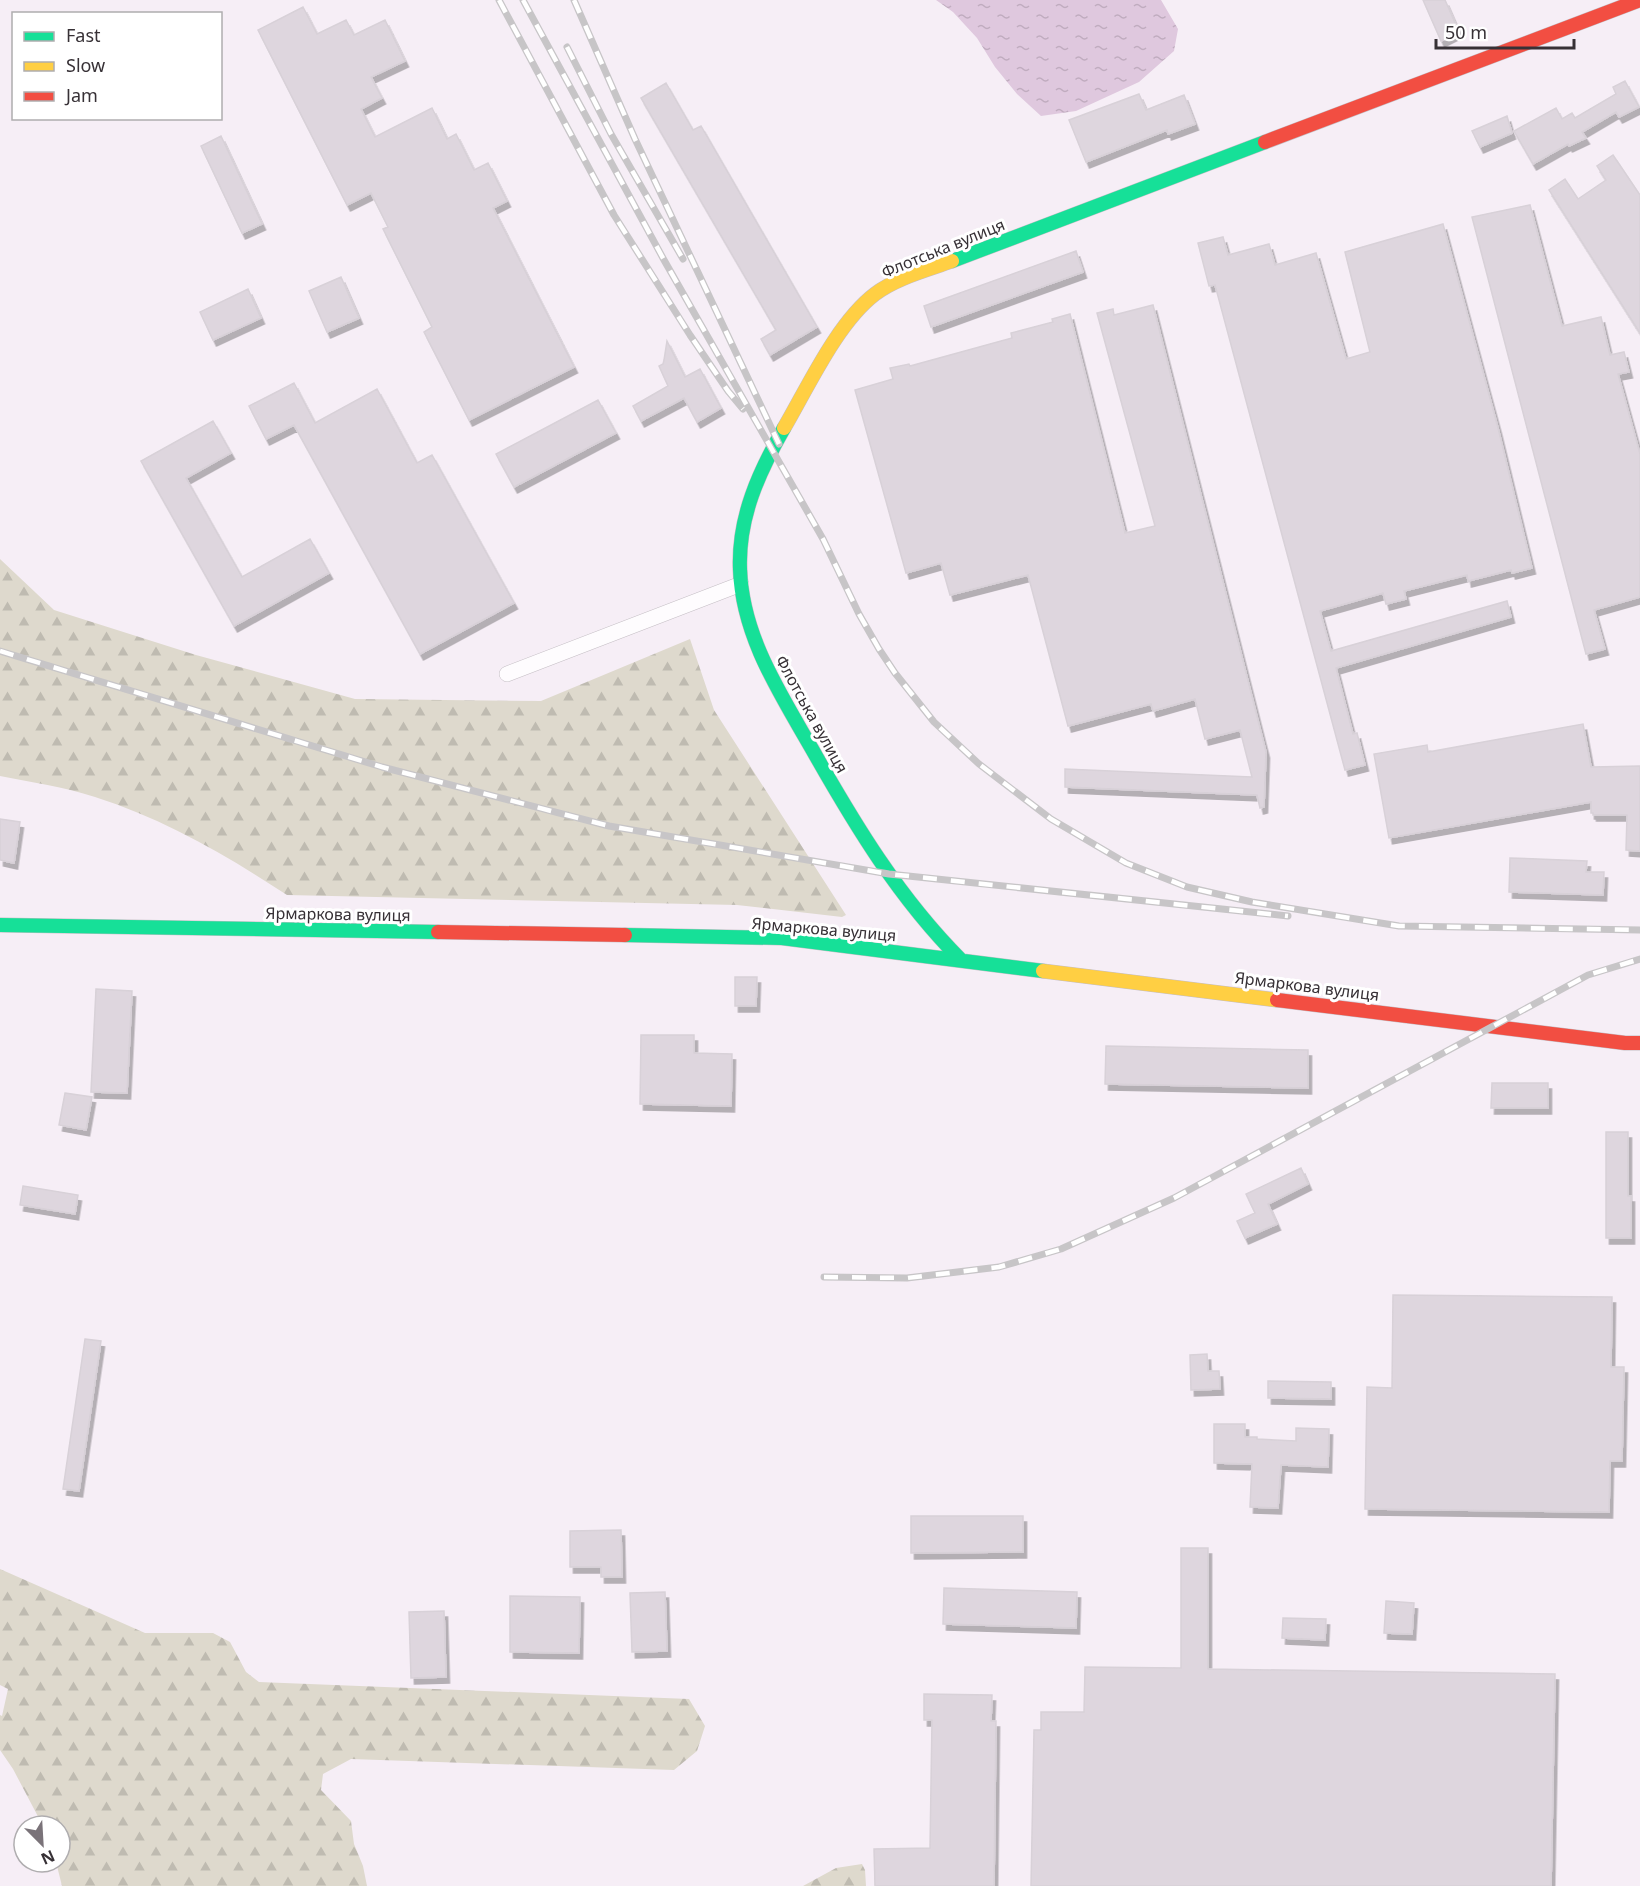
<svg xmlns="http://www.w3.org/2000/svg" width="1640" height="1886" viewBox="0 0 1640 1886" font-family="'Noto Sans',sans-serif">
<defs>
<pattern id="forest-firs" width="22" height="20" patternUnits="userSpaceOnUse" patternTransform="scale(1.5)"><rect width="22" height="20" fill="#ded9cd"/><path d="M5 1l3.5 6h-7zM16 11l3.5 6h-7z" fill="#bfbbb1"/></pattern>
<pattern id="water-ripples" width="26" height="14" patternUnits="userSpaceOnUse" patternTransform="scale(1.5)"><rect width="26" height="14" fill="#dfc8de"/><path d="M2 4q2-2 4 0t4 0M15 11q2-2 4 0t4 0" fill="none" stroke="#c0acbf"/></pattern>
<filter id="shadow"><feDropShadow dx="3.5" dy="6" stdDeviation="0" flood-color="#0004"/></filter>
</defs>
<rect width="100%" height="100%" fill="#f6eef6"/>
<!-- forest -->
<path fill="url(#forest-firs)" d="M0 559 54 610 196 655 355 699 541 701 690 639 714 710 846 915 842 917 737 905 287 895C226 855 164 819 95 797 64 787 31 782 0 776Z
M0 1569 145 1633H213L230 1642 246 1672 259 1682 689 1699 705 1726 697 1751 674 1770 351 1759 323 1774 321 1790 351 1821 354 1844 363 1866 367 1886H62L56 1862H60V1826H43L13 1769 0 1750V1715L2 1716 8 1689 0 1685Z
M862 1864 865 1870 866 1886H803L836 1868Z"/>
<!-- water -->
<path fill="url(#water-ripples)" d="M936 0H1161L1178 29 1174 51 1139 82 1076 111 1041 116 1017 94 995 67 977 38 953 12Z"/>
<!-- building -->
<path fill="#ded6de" stroke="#d8d1d8" stroke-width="1.5" filter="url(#shadow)" d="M1423 0H1445L1459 32 1441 41Z
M303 7 317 34 346 20 354 35 385 20 405 61 371 77 382 98 361 109 375 137 432 108 447 139 456 134 474 170 488 163 507 201 493 208 574 367 469 420 424 332 432 327 383 229 388 227 371 193 347 205 258 30Z
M1625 81 1639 107 1619 117 1616 112 1582 132 1586 138 1569 146 1568 144 1533 164 1514 131 1556 108 1562 119 1572 113 1575 118 1616 94 1613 87Z
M666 83 693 130 701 126 817 327 770 355 761 339 776 330 641 98Z
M1139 94 1146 110 1184 95 1195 124 1168 134 1167 130 1086 162 1069 120Z
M1507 116 1512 133 1480 147 1472 131Z
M221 136 262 224 242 233 201 146Z
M1613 155 1640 195V333L1549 190 1565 179 1578 199 1606 180 1597 166Z
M1530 205 1562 326 1601 317 1610 355 1624 352 1629 372 1618 374 1640 454V597L1594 610 1605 649 1586 654 1472 217Z
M1443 224 1498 428 1532 568 1512 573 1511 570 1468 581 1467 575 1404 591 1406 599 1386 604 1383 593 1320 611 1331 651 1507 601 1511 617 1336 668 1353 734 1357 733 1365 765 1345 770 1215 285 1209 286 1198 243 1223 237 1228 255 1269 244 1275 265 1316 253 1346 359 1370 352 1345 252Z
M1076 251 1083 272 931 327 924 306Z
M341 277 359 318 327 332 309 291Z
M248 289 261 318 213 340 200 312Z
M1153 305 1266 752 1264 807 1260 808 1257 795 1065 787V769L1252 777 1240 730 1205 739 1195 699 1153 711 1151 704 1068 726 1028 575 950 595 941 563 906 573 855 390 893 379 890 368 909 364 910 366 1012 338 1011 333 1053 322 1052 319 1070 314 1125 533 1155 526 1097 313 1113 309 1114 315Z
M667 341 685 377 700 369 721 408 697 422 684 398 641 421 633 406 668 386 659 366 663 364 664 360Z
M294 383 315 423 377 389 417 463 432 455 514 603 420 654 294 425 266 439 249 406Z
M598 400 616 433 514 487 496 454Z
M213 421 231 453 186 478 242 577 310 539 329 573 234 626 141 461Z
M1583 724 1591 767 1640 766V851L1626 850 1627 815H1593V813H1591V802L1389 838 1374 754 1427 745 1428 752Z
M0 819 20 822 14 863 0 860Z
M1510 858 1587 861 1586 872H1604L1603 895 1509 892Z
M735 977H757L756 1006H735Z
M96 989 132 991 127 1093 91 1092Z
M641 1035H694V1053L732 1054 731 1106 640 1104Z
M1106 1046 1308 1050V1088L1105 1084Z
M1492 1083H1548V1108H1491Z
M65 1093 92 1097 86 1130 59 1125Z
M1606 1132H1628V1196H1631V1238H1606Z
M1301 1168 1308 1184 1268 1204 1277 1224 1245 1238 1237 1221 1255 1213 1246 1194Z
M23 1186 78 1195 75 1214 20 1205Z
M1393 1295 1612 1297 1611 1367H1624L1622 1461H1610L1609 1512 1365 1509 1367 1387 1392 1388Z
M85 1339 101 1341 79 1491 63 1489Z
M1207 1354 1208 1371H1219L1220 1389 1191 1390 1190 1355Z
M1268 1381 1331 1382V1399L1268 1398Z
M1214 1424H1245V1437H1257V1439L1296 1441V1428L1329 1429 1328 1467 1281 1465 1278 1508 1250 1507 1252 1464 1214 1463Z
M911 1516H1023V1552L911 1553Z
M621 1530 622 1577H601V1567H570V1531Z
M1181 1548H1208V1669L1555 1674 1551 1886H1031L1034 1730H1041V1712H1084L1085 1667 1181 1668Z
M944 1588 1077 1592 1076 1628 943 1624Z
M665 1592 667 1651 632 1652 630 1593Z
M510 1596 580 1597 579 1653 510 1652Z
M1386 1601 1414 1603 1412 1634 1384 1633Z
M444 1611 446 1677 411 1678 409 1612Z
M1283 1618 1326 1619 1325 1640 1282 1638Z
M924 1694 992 1695 991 1721H996L994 1886H875L874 1849 930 1848 932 1720H924Z"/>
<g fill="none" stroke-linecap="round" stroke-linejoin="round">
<defs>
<path id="street" d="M507 674 741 584"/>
<path id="fast" d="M952 261 1265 142
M784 428C759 472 738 517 740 569 742 636 780 693 812 749 855 825 899 898 961 960
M0 925 438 932
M625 935 782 938 1043 971"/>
<path id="slow" d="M784 428C808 387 837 323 875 294 896 278 927 270 952 261
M1043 971 1277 1000"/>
<path id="jam" d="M1265 142 1640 0
M438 932 625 935
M1277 1000 1625 1043H1640"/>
</defs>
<!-- street casing -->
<use href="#street" stroke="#c4bec4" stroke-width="16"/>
<!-- fast casing -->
<use href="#fast" stroke="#c4bec4" stroke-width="15"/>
<!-- slow casing -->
<use href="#slow" stroke="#c4bec4" stroke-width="15"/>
<!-- jam casing -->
<use href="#jam" stroke="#c4bec4" stroke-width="15"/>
<!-- street -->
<use href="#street" stroke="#fefcfe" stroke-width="15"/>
<!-- fast -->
<use href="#fast" stroke="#16e098" stroke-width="14"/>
<!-- slow -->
<use href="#slow" stroke="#ffcf43" stroke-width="14"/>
<!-- jam -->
<use href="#jam" stroke="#f24e42" stroke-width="14"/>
<defs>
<path id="rail" d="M499 0 614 215 690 335 728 391 743 409
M523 0 664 260 823 539 859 614 879 649 895 673 934 722 979 764 1051 819 1126 863 1187 887 1252 902 1399 926 1640 930
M574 0 635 139 779 444
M567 47 611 134 683 259
M0 651 382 767 609 826 889 874 1288 916
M824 1277 907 1278 999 1267 1061 1249 1174 1198 1588 975 1640 959"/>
</defs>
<!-- rail casing -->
<use href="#rail" stroke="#c7c5c7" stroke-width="7"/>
<!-- rail -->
<use href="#rail" stroke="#fff" stroke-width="4.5" stroke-dasharray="14" stroke-linecap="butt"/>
</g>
<g text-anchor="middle" stroke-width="6" stroke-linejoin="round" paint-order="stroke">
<!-- street labels -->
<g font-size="16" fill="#373136" stroke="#fff">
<text transform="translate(943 248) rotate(-22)" y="6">Флотська вулиця</text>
<text transform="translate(812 714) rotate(61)" y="6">Флотська вулиця</text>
<text transform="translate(338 914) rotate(1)" y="6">Ярмаркова вулиця</text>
<text transform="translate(824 929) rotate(5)" y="6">Ярмаркова вулиця</text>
<text transform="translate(1307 986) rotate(7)" y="6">Ярмаркова вулиця</text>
</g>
</g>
<!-- legend -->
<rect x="12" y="12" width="210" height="108" fill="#ffffff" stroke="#afadaf" stroke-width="1.5"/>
<rect x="24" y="32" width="30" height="9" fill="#16e098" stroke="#afadaf" stroke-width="1.5"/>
<text x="66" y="42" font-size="18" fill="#373136">Fast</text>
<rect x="24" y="62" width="30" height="9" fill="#ffcf43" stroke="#afadaf" stroke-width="1.5"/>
<text x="66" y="72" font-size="18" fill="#373136">Slow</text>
<rect x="24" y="92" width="30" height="9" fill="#f24e42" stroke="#afadaf" stroke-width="1.5"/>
<text x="66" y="102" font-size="18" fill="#373136">Jam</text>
<!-- north arrow -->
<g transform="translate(42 1844) rotate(156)"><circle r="28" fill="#ffffff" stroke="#afadaf" stroke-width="1.5"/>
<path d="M0-4.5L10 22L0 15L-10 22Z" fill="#7a7379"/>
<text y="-9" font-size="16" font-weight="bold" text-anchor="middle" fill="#373136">N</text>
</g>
<!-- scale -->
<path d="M1436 39v9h138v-9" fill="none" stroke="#373136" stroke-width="3"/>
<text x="1445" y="39" font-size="18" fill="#373136" stroke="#ffffff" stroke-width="4.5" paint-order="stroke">50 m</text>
</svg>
